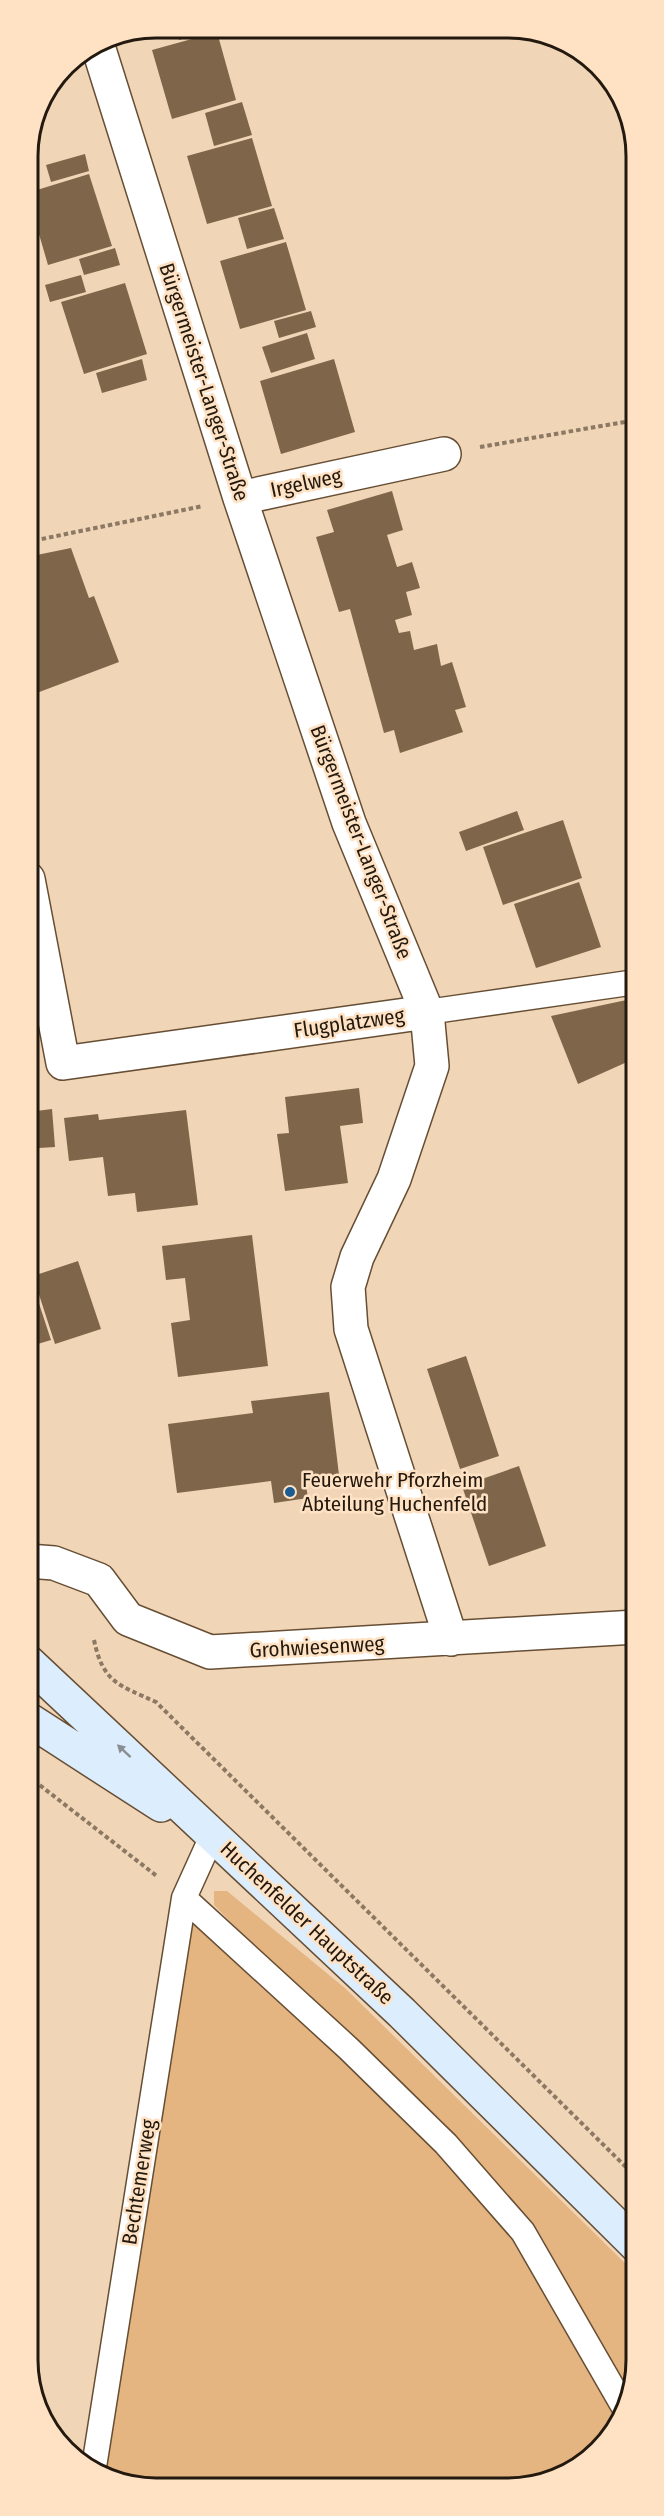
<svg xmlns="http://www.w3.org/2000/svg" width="664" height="2516" viewBox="0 0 664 2516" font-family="'Fira Sans Condensed',sans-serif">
<rect width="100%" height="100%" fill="#f1d5b7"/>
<!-- green -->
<path fill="#e4b481" d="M214 1891H227L346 1989 637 2275V2369L628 2389 539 2233 441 2120 279 1971 214 1905Z
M184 1898 436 2144 522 2243 617 2417 605 2446 566 2476 526 2488 130 2486 94 2467Z"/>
<!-- building -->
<path fill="#7f664b" d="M175 27H214L215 30 179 40Z
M217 32 236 100 172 119 152 50Z
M242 102 252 135 214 146 205 113Z
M252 138 272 206 207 224 187 156Z
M85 154 89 171 51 182 46 165Z
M89 174 112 246 48 265 27 193Z
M274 208 284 239 247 249 238 218Z
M286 242 306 310 240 329 220 261Z
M115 248 120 265 84 275 79 259Z
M81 275 86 292 50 302 45 285Z
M125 283 147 354 84 374 61 302Z
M311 311 316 327 279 338 274 321Z
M307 333 315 359 271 373 262 347Z
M142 359 147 380 102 393 96 373Z
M334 359 355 432 281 454 260 381Z
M392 491 403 530 387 535 397 567 412 562 420 588 406 592 412 615 395 620 399 633 410 631 414 650 437 644 441 666 452 662 466 707 455 710 463 732 400 753 394 730 384 733 350 609 339 612 316 537 334 532 327 510Z
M71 548 89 598 94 596 119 662 34 694 27 676V621L36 618 27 598V557Z
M517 811 524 830 466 851 459 832Z
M563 820 582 878 503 905 483 847Z
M579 882 601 947 536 968 514 904Z
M636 998V1058L578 1084 551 1016Z
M359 1088 363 1123 340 1126 348 1183 285 1191 277 1134 289 1133 285 1097Z
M28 1097H30L34 1158H28Z
M52 1109 55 1147 39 1148 36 1111Z
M186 1110 198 1205 137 1212 135 1193 108 1196 103 1157 69 1161 64 1118 98 1114 99 1120Z
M252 1235 268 1366 178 1377 171 1323 190 1320 185 1278 166 1280 162 1246Z
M78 1261 101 1329 55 1344 33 1276Z
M28 1270 51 1340 28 1347Z
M466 1356 499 1456 460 1469 427 1369Z
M329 1392 339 1475 305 1479 308 1498 274 1503 271 1481 177 1493 168 1424 253 1413 251 1401Z
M519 1466 546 1546 489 1566 462 1486Z"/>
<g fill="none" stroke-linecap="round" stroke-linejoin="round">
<defs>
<path id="service" d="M427 1012 636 982
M184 1898 349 2049 446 2144 523 2232 622 2404
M94 2467 184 1898 213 1834"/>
<path id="minor" d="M97 43 240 498 349 823 427 1012 432 1066 394 1179 357 1257 348 1287 351 1329 451 1639
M240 498 444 454
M28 879 63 1063 427 1012
M28 1561 54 1563 99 1580 128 1619 210 1652 636 1627"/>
<path id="secondary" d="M28 1662 402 2013 637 2246
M28 1719 161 1805"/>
</defs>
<!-- service casing -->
<use href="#service" stroke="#664e34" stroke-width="27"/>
<!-- minor casing -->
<use href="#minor" stroke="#664e34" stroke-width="36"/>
<!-- secondary casing -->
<use href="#secondary" stroke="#664e34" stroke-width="36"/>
<!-- path -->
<path stroke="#8c7964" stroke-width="4" stroke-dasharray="4.5 3" stroke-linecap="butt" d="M480 447 636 420
M27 542 203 506
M94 1640C103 1683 119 1685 156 1702L637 2178
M28 1776 158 1877"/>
<!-- service -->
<use href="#service" stroke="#fff" stroke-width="24"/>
<!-- minor -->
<use href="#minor" stroke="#fff" stroke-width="33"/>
<!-- secondary -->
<use href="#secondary" stroke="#dcedfd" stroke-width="33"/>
</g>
<!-- one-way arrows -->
<defs><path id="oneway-solid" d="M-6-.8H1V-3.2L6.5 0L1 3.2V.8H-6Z" transform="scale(1.5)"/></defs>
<use fill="#898e91" href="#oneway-solid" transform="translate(124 1751) rotate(-137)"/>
<!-- markers -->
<circle fill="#1b5c92" stroke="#ffe2c4" stroke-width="2" cx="290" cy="1492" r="6"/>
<g text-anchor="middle" stroke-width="5" stroke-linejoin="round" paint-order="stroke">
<!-- street labels -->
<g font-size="21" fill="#23190e" stroke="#ffe2c4">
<text transform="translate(204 382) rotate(72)" y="7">Bürgermeister-Langer-Straße</text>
<text transform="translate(306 483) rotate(-12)" y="7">Irgelweg</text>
<text transform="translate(361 842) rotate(69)" y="7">Bürgermeister-Langer-Straße</text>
<text transform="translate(349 1023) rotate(-8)" y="7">Flugplatzweg</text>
<text transform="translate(317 1647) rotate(-3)" y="7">Grohwiesenweg</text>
<text transform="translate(307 1923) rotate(43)" y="7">Huchenfelder Hauptstraße</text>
<text transform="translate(139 2182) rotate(-81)" y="7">Bechtemerweg</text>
</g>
<!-- poi labels -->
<g font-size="21" fill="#23190e" stroke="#ffe2c4" text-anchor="start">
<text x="302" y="1487">Feuerwehr Pforzheim<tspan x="302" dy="24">Abteilung Huchenfeld</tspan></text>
</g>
</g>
<!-- crop -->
<path d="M0 0H664V2516H0ZM156 38H508A118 118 0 0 1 626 156V2360A118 118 0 0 1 508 2478H156A118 118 0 0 1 38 2360V156A118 118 0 0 1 156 38Z" fill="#ffe2c4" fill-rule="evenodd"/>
<path fill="none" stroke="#23190e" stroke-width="3" d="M156 38H508A118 118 0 0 1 626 156V2360A118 118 0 0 1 508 2478H156A118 118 0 0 1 38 2360V156A118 118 0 0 1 156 38Z"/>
</svg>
